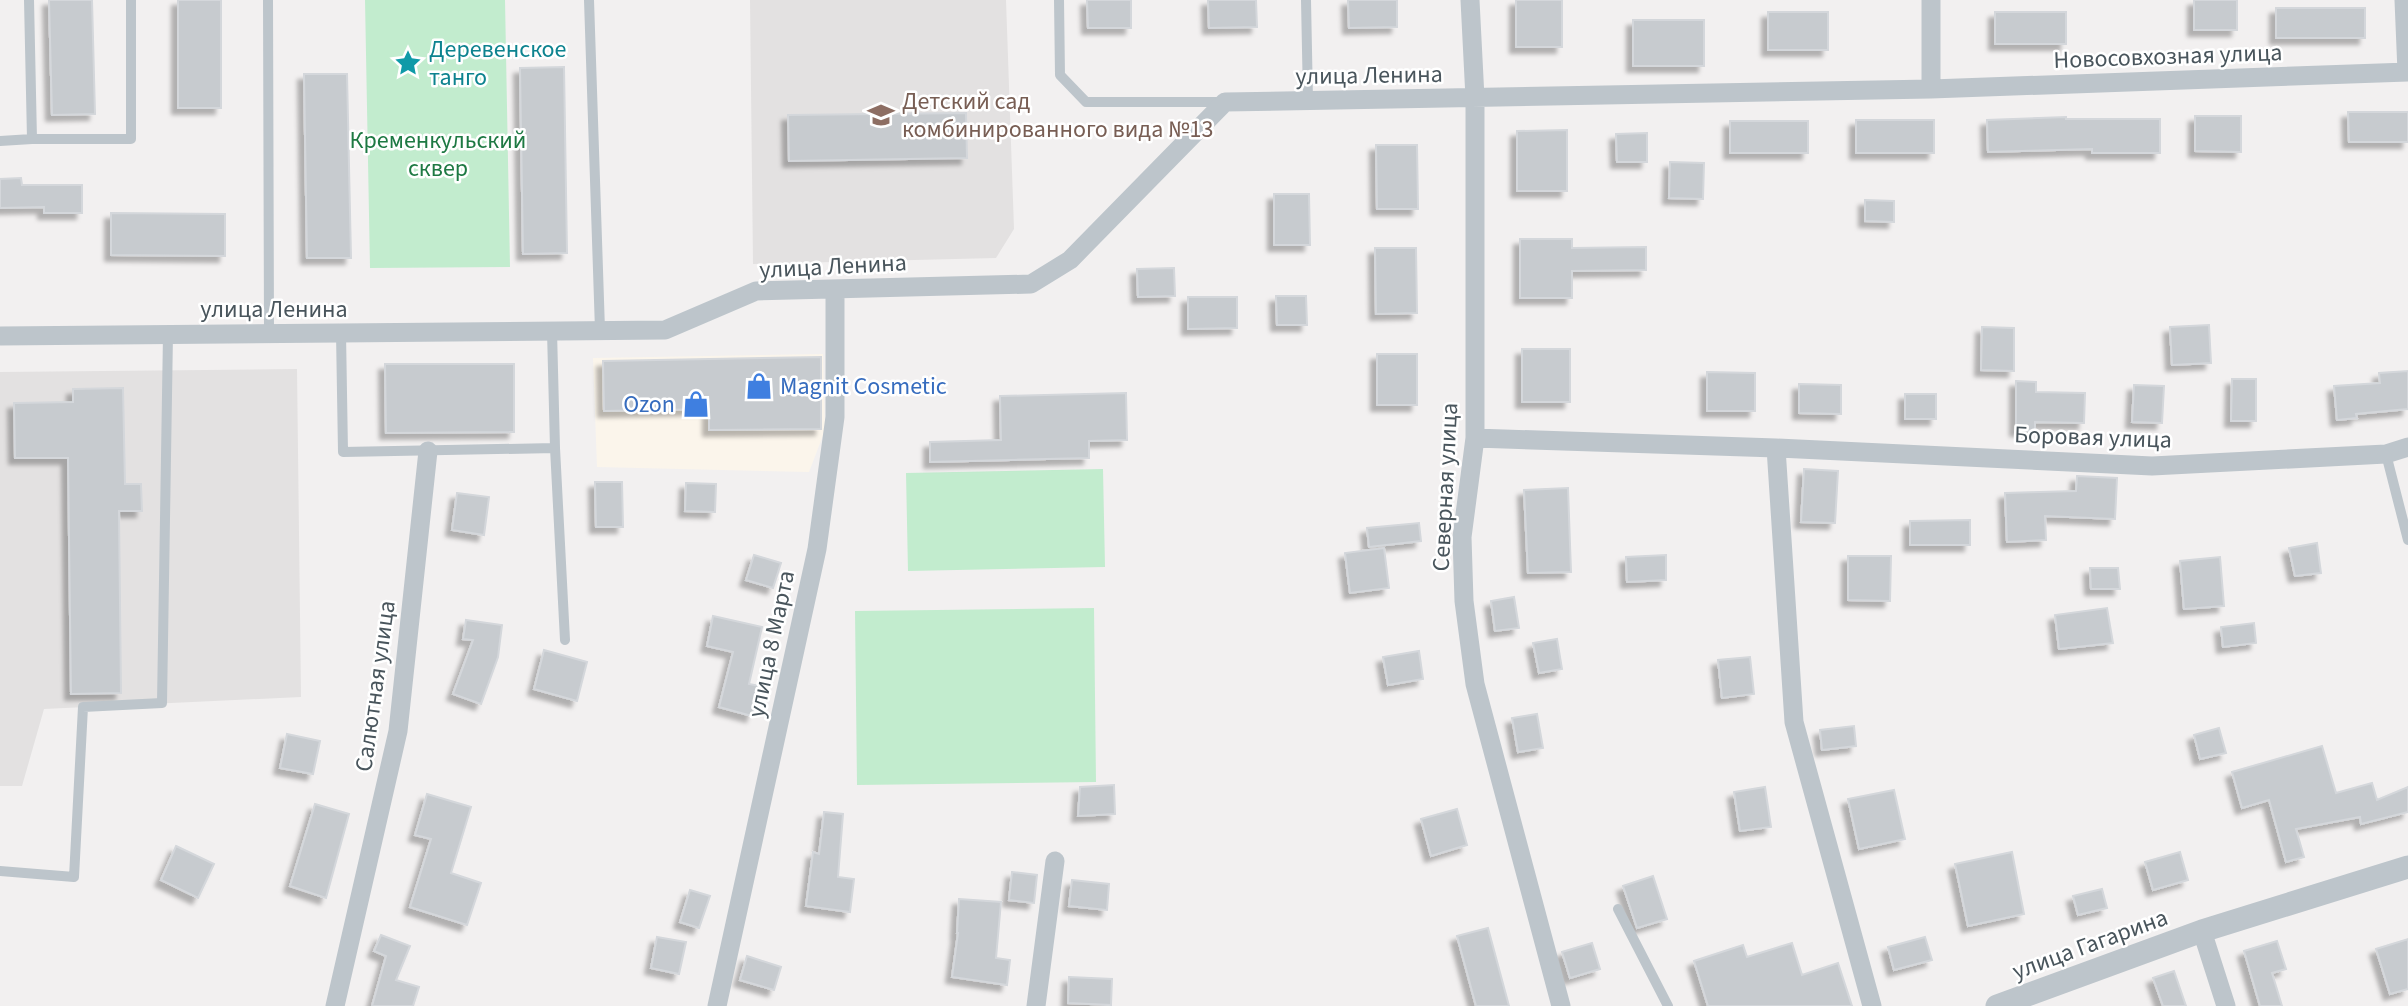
<svg xmlns="http://www.w3.org/2000/svg" width="2408" height="1006" viewBox="0 0 2408 1006" font-family="'Source Sans 3',sans-serif">
<defs>
<filter id="shadow"><feDropShadow dx="-6" dy="6" stdDeviation="2" flood-color="#0004"/></filter>
</defs>
<rect width="100%" height="100%" fill="#f2f0f0"/>
<!-- commercial -->
<path fill="#fbf5eb" d="M823 354 825 430 809 472 597 467 593 358Z"/>
<!-- education -->
<path fill="#e3e1e1" d="M750 0H1006L1014 229 996 258 753 264Z
M297 369 301 697 44 709 22 786H0V372Z"/>
<!-- green -->
<path fill="#c2ecce" d="M365 0H505L510 267 370 268Z
M1103 469 1105 567 908 571 906 473Z
M1094 608 1096 782 857 785 855 611Z"/>
<!-- building -->
<path fill="#c7cbcf" stroke="#d4d7db" stroke-width="2" filter="url(#shadow)" d="M49 0H92L95 114 52 115Z
M178 0H221V108H178Z
M1087 0H1131V28H1088Z
M1208 0H1256L1257 27 1209 28Z
M1348 0H1397V27L1349 28Z
M1516 0H1562V47H1516Z
M2194 0H2237V30H2194Z
M2276 8H2365V38H2276Z
M1768 12H1828V50H1768Z
M1995 12H2066V44H1995Z
M1633 20H1704V66H1633Z
M564 67 567 253 523 254 520 68Z
M304 74H347L351 258H307Z
M2348 112H2408V142H2349Z
M966 113 967 158 789 161 788 115Z
M2195 116H2241V152L2195 151Z
M2066 117V119H2160V153H2092V149L1988 152 1987 120Z
M1856 120H1934V153H1856Z
M1730 121H1808V153H1730Z
M1567 130V191H1517V131Z
M1647 133V162H1617L1616 134Z
M1376 145H1417L1418 209H1377Z
M1670 162 1704 163 1703 199 1669 198Z
M21 178 22 185H82V213H44V207L0 208V179Z
M1274 194H1309L1310 245H1274Z
M1865 200 1894 201V222L1865 221Z
M111 213 225 214V256L111 255Z
M1520 239H1572V248L1646 247V270L1572 271V298H1520Z
M1375 248H1416L1417 313 1376 314Z
M1174 268 1175 296 1138 297 1137 269Z
M1276 296H1306L1307 325H1277Z
M1188 297H1237V328L1188 329Z
M2209 325 2211 363 2172 365 2170 327Z
M1982 327 2014 328V371L1981 370Z
M1522 349H1570V402H1522Z
M1377 354H1417V405H1377Z
M821 357V429L709 430V409L604 411 603 361Z
M385 364H514V432L386 433Z
M2408 371V409L2356 414 2357 418 2337 420 2334 386 2380 383 2379 373Z
M1707 372 1755 373V411H1707Z
M2232 379H2256V421H2231Z
M2016 381 2036 382V392L2085 393 2084 423 2035 422V431L2016 430Z
M1799 384 1841 385V414L1799 413Z
M2134 385 2164 386 2162 423 2132 422Z
M123 388 125 484H141L142 511H119L121 693 71 694 68 458H15L14 403 73 402V389Z
M1126 393 1127 440 1089 441V458L930 462V442L1001 440 1000 396Z
M1905 394H1936V419H1905Z
M1804 469 1838 471 1835 523 1801 522Z
M2077 476 2117 478 2115 519 2045 516 2046 540 2007 542 2005 493 2076 491Z
M595 482H622L623 527H596Z
M686 483 716 484 715 512 685 511Z
M1568 488 1571 572 1528 573 1524 490Z
M457 493 489 497 484 535 452 530Z
M1970 520V545H1910V521Z
M1419 523 1421 541 1369 547 1367 528Z
M2317 543 2321 573 2295 576 2289 548Z
M1384 548 1389 588 1350 593 1345 553Z
M754 555 781 563 773 588 746 580Z
M1666 555V580L1627 582 1626 557Z
M1848 556H1891L1890 601 1848 600Z
M2220 557 2224 606 2184 609 2180 561Z
M2090 568H2118L2120 589H2091Z
M1514 597 1519 628 1495 631 1491 601Z
M2107 608 2113 643 2059 649 2055 615Z
M713 616 762 627 749 684 760 686 752 716 719 707 733 652 707 646Z
M466 620 502 625 498 657 481 704 453 694 473 640 463 639Z
M2254 623 2256 643 2223 647 2221 627Z
M1557 639 1562 669 1539 673 1533 643Z
M544 650 587 662 577 701 534 689Z
M1419 651 1423 679 1388 685 1383 657Z
M1750 657 1754 694 1722 698 1718 660Z
M1537 714 1543 748 1518 752 1512 718Z
M1854 726 1856 746 1822 750 1820 730Z
M2219 728 2226 753 2200 759 2194 735Z
M287 734 320 741 313 774 280 768Z
M2322 746 2336 793 2372 783 2377 800 2408 787V812L2361 824 2360 817 2296 829 2304 857 2286 862 2269 800 2242 808 2232 772Z
M1114 785 1115 814 1078 816 1080 787Z
M1765 787 1771 827 1740 831 1734 792Z
M1894 790 1905 839 1859 849 1848 799Z
M427 794 471 807 451 873 481 883 467 925 410 907 431 839 415 835Z
M315 804 349 814 326 898 290 886Z
M1457 809 1467 845 1431 856 1421 819Z
M824 812 843 814 838 877 854 879 850 912 806 906 813 852 819 854Z
M176 846 214 864 198 898 161 880Z
M2012 852 2024 914 1968 926 1955 864Z
M2180 852 2188 880 2153 890 2145 862Z
M1012 872 1037 875 1034 903 1009 900Z
M1653 876 1667 919 1637 928 1623 886Z
M1072 880 1109 884 1107 910 1069 906Z
M2102 889 2107 908 2078 915 2073 896Z
M690 890 710 896 699 928 680 922Z
M959 899 1001 902 996 958 1010 960 1007 985 952 977 958 933H957Z
M1488 928 1509 1006H1476L1457 936Z
M381 935 410 946 396 980 419 987 413 1006H372L386 956 374 951Z
M657 937 686 942 679 974 651 968Z
M1925 937 1932 960 1894 970 1888 947Z
M2408 939V989L2390 994 2376 949Z
M2277 941 2286 969 2272 973 2282 1006H2260L2244 951Z
M1592 943 1600 969 1570 978 1562 952Z
M1792 943 1802 975 1838 963 1852 1006H1708L1694 961 1743 945 1747 957Z
M747 956 781 967 774 990 740 980Z
M2174 971 2186 1006H2163L2153 978Z
M1069 977 1112 979 1111 1005 1068 1003Z"/>
<g fill="none" stroke-linecap="round" stroke-linejoin="round">
<!-- service -->
<path stroke="#bdc5cb" stroke-width="10" d="M268 0 269 333
M589 0 600 330
M1059 0 1060 75 1086 102H1222
M1306 0 1308 100
M32 139H131V0
M0 141 32 139 29 0
M341 333 343 452 555 448 552 331
M555 448 565 640
M2386 454 2408 540
M0 871 74 877 83 707 162 703 168 334
M1618 909 1668 1006"/>
<!-- minor -->
<path stroke="#bdc5cb" stroke-width="19" d="M1470 0 1475 98V438L1462 537 1464 601 1475 684 1561 1006
M2404 0 2407 72
M1931 89V0
M0 336 665 330 756 291 1031 284 1070 260 1225 102 1931 89 2408 72
M1475 438 1776 448 2152 466 2386 454 2408 447
M1776 448 1794 722 1872 1006
M2202 931 2226 1006
M335 1006 398 731 428 451
M717 1006 817 549 835 417V289
M1036 1006 1055 861"/>
<!-- tertiary -->
<path stroke="#bdc5cb" stroke-width="23" d="M1997 1006 2202 931 2408 867"/>
</g>
<!-- icons -->
<defs>
<symbol id="sight-bare" viewBox="-9 -9 18 18"><path d="M0-6L1.8-2.2L6-1.7L2.9 1.2L3.7 5.4L0 3.3L-3.7 5.4L-2.9 1.2L-6-1.7L-1.8-2.2Z" fill="#0f9aa8" stroke="#fff" stroke-width="2.5" paint-order="stroke"/></symbol>
<symbol id="school-bare" viewBox="-9 -9 18 18"><path d="M0-5L7-2L0 1L-7-2ZM-4 1L0 2.5L4 1V4Q0 6-4 4Z" fill="#8d6e63" stroke="#fff" stroke-width="2.5" paint-order="stroke"/></symbol>
<symbol id="shop-bare" viewBox="-9 -9 18 18"><path d="M-5-2.5h2.3a2.7 3.5 0 0 1 5.4 0H5L5.5 6h-11ZM-1.5-2.5h3a1.5 2.3 0 0 0-3 0Z" fill="#3f7fe0" stroke="#fff" stroke-width="2.5" paint-order="stroke"/></symbol>
</defs>
<g fill-rule="evenodd">
<use href="#sight-bare" x="389" y="44" width="38" height="38"/>
<use href="#school-bare" x="862" y="96" width="38" height="38"/>
<use href="#shop-bare" x="740" y="367" width="38" height="38"/>
<use href="#shop-bare" x="677" y="385" width="38" height="38"/>
</g>
<g text-anchor="middle" stroke-width="5" stroke-linejoin="round" paint-order="stroke">
<!-- culture labels -->
<g font-size="24" fill="#0d838f" stroke="#fff" text-anchor="start">
<text x="429" y="57">Деревенское<tspan x="429" dy="28">танго</tspan></text>
</g>
<!-- street labels -->
<g font-size="24" fill="#49555c" stroke="#fff">
<text transform="translate(2168 56) rotate(-2)" y="8">Новосовхозная улица</text>
<text transform="translate(1369 75) rotate(-1)" y="8">улица Ленина</text>
<text transform="translate(833 266) rotate(-3)" y="8">улица Ленина</text>
<text x="274" y="317">улица Ленина</text>
<text transform="translate(2093 437) rotate(2)" y="8">Боровая улица</text>
<text transform="translate(1445 487) rotate(-87)" y="8">Северная улица</text>
<text transform="translate(771 644) rotate(-78)" y="8">улица 8 Марта</text>
<text transform="translate(375 686) rotate(-82)" y="8">Салютная улица</text>
<text transform="translate(2090 944) rotate(-20)" y="8">улица Гагарина</text>
</g>
<!-- education labels -->
<g font-size="24" fill="#785e54" stroke="#fff" text-anchor="start">
<text x="902" y="109">Детский сад<tspan x="902" dy="28">комбинированного вида №13</tspan></text>
</g>
<!-- park labels -->
<g font-size="24" fill="#1e7943" stroke="#fff">
<text x="438" y="148">Кременкульский<tspan x="438" dy="28">сквер</tspan></text>
</g>
<!-- shop labels -->
<g font-size="24" fill="#366cbe" stroke="#fff" text-anchor="start">
<text x="780" y="394">Magnit Cosmetic</text>
<text x="675" y="412" text-anchor="end">Ozon</text>
</g>
</g>
</svg>
